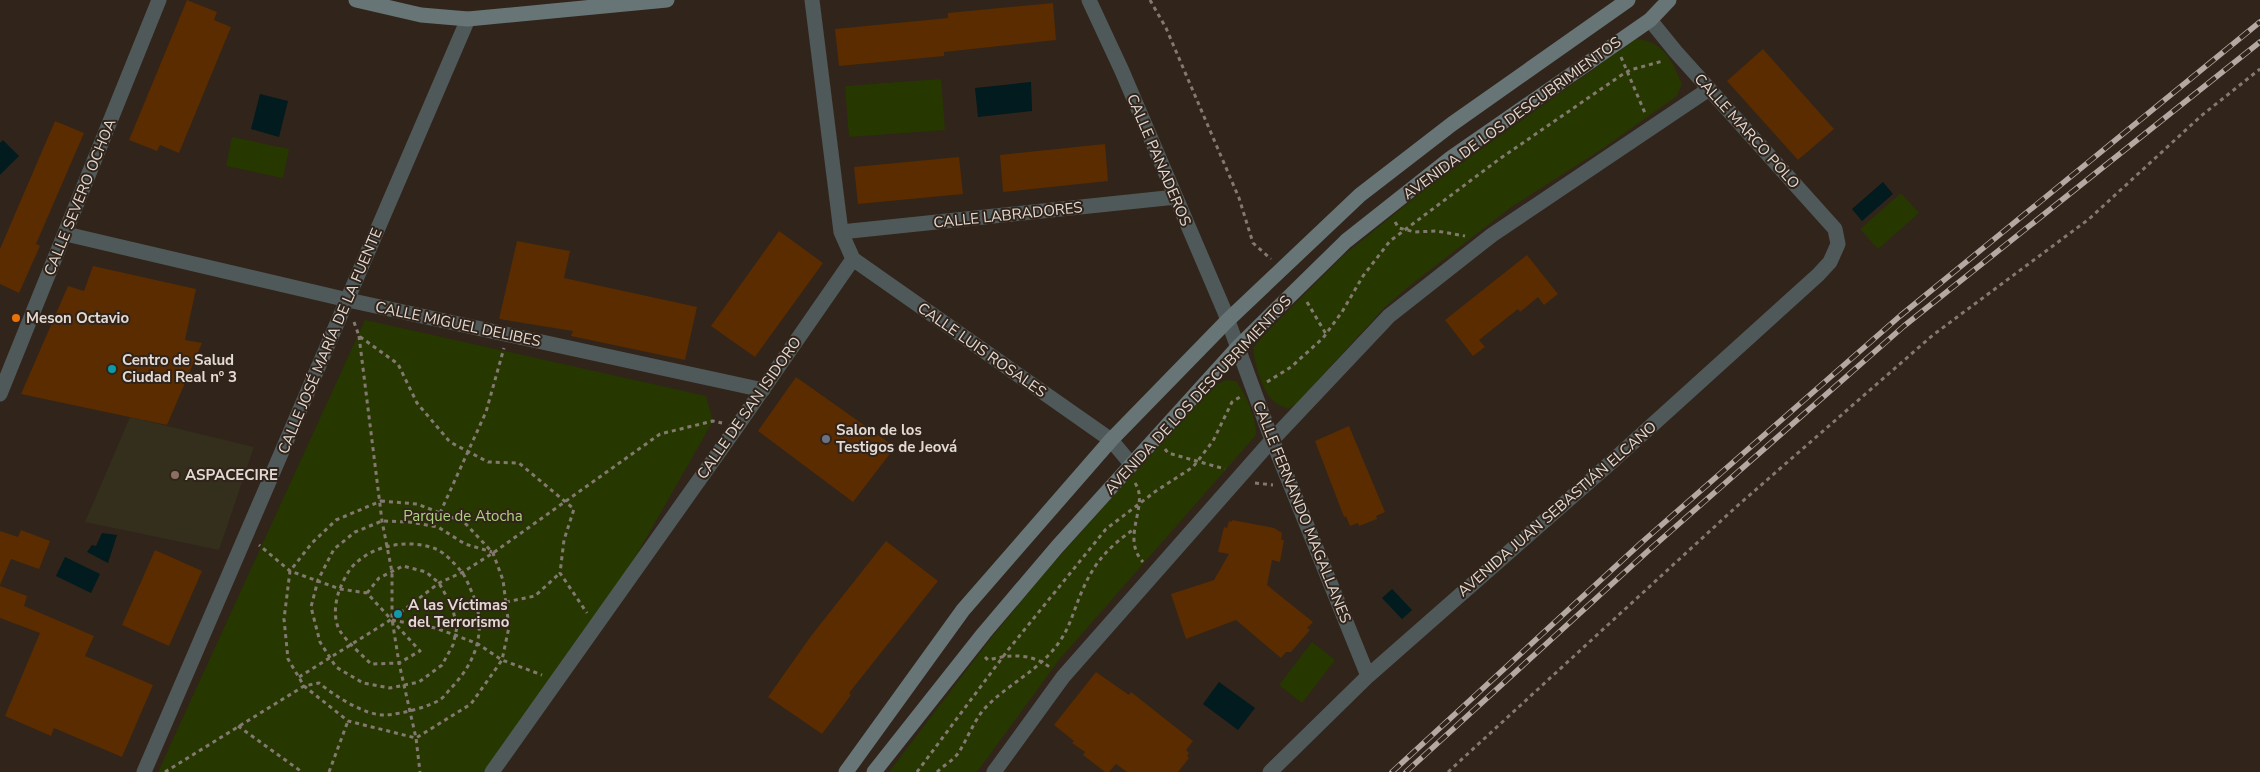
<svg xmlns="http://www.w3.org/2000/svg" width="2260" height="772" viewBox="0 0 2260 772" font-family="'Nunito Sans',sans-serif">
<rect width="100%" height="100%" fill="#31241a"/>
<!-- education -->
<path fill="#342e1d" d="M130 417 254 447 219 550 85 522Z"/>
<!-- green -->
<path fill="#263800" d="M1636 39C1664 41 1672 61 1682 84L1677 96 1602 149 1510 208 1408 287 1384 308 1297 403 1288 409C1285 407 1280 406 1277 404 1262 394 1255 364 1253 348L1262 337 1344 255 1428 187Z
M941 79 945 130 849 137 845 86Z
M232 137 289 149 283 178 226 166Z
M1901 193 1919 213 1878 249 1860 229Z
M365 320 706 396 713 421 596 626 485 772H158Z
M1226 380 1236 381C1247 396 1256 417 1256 435L1059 660 977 772H889L988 642 1048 569 1198 402 1217 384Z
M1312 642 1335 660 1302 703 1279 685Z"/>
<!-- water -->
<path fill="#011b1f" d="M1031 82 1032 111 978 117 975 88Z
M260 94 288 101 279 137 251 129Z
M3 140 19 156 0 175V143Z
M1883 182 1893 194 1862 221 1852 209Z
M102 533 117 535 108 563 87 552 92 545 96 546Z
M65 557 100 574 91 593 56 576Z
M1392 589 1412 610 1402 619 1382 598Z
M1219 682 1255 708 1238 730 1203 704Z"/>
<!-- building -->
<path fill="#5a2c00" d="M187 0 217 12 214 20 231 27 179 153 160 145 157 151 129 140Z
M1053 3 1056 40 944 52V56L839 66 835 29 948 18V13Z
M1763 49 1834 129 1798 160 1727 81Z
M55 121 84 133 36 244 40 246 19 293 0 284V249Z
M1105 144 1108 181 1003 192 1000 155Z
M959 157 963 194 858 204 854 167Z
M779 231 823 263 755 357 711 326Z
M517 241 570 251 564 278 697 307 685 360 571 336 573 331 499 319Z
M1527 255 1558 294 1544 305 1538 297 1520 312 1518 309 1479 340 1485 347 1473 356 1445 320Z
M93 266 196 289 185 340 202 343 167 425 21 394 68 286 84 291Z
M796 377 895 447 853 502 758 431Z
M1349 426 1385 512 1376 516 1377 519 1359 526 1358 523 1350 526 1346 516 1344 517 1315 441Z
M1232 520 1274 528 1282 533 1281 540H1284L1280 562 1272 560 1267 585 1313 622 1307 628 1310 630 1291 652H1286L1281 658 1236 620 1186 639 1171 594 1214 580 1229 554 1218 552 1224 527 1227 528 1229 521 1232 522Z
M21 530 50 541 39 569 11 559 0 585V531L18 537Z
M886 541 938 581 849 693 851 695 822 734 768 697 811 636Z
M155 550 202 571 169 646 122 625Z
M0 586 27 596 24 606 94 636 85 656 153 685 122 757 54 728 51 736 5 716 40 633 0 618Z
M1096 672 1129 695 1131 692 1193 741 1186 750 1189 753 1187 756 1189 758 1178 772H1127L1116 764 1109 772H1105L1083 755 1085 752 1072 743 1074 741 1054 725Z"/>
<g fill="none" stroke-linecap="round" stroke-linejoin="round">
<!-- path -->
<path stroke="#847971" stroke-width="3" stroke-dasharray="4 4" stroke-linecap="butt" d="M1150 0 1166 28 1239 198 1253 243 1271 259
M1621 57 1645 113
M1395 222 1399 228 1415 232 1437 231 1465 236
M1307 302 1326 334
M354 322 359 336 398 364 417 403 450 442 488 462 519 463 574 509 564 540 560 573 587 613
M359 336 382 521 392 572V619L399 663 416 738 420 772
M1267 382 1291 367 1323 338 1342 312 1363 276 1390 241 1498 160 1620 76 1630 70 1663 61
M1165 449 1168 453 1225 469
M1135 483C1150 505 1120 537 1143 562
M1255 483 1273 485
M381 501 417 504 464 522 493 553 503 580 509 627 502 660 471 704 416 738 348 721 304 686 288 659 284 619 290 571 312 543 336 520Z
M440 513 486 412 504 348
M367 593 379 578 403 566 426 572 439 583 452 606 457 627 453 645 442 665 419 682 390 688 363 683 336 667 320 642 311 607 318 580 334 549 355 532 382 521 409 522 438 527 465 544 492 552
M506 602 535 596 560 573
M392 620 435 628 455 635 478 644 502 660 542 675
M985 657 988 660C1011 654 1031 653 1051 668
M299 677 392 619 439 583 463 572 493 553 660 434 713 421 722 423
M238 726 302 772
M165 772 304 686 319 683C335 696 365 716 386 715 401 714 429 707 441 699 445 696 448 691 451 688 479 659 488 625 470 588 468 583 465 576 461 571 455 564 444 552 436 549 411 539 377 544 357 562 349 568 343 581 339 591 335 603 333 619 340 631 348 643 361 654 371 664L399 663 420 651 367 593 340 589 290 571 259 545
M329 772 348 721
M917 772 1008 650 1106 529 1156 491 1193 467 1213 441 1232 402 1240 397
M937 772C944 765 954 760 959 752 969 736 975 717 989 704 1013 681 1041 669 1060 641 1071 625 1075 606 1083 589 1095 561 1110 546 1134 529
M1448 772 1736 507 1933 335 2089 219 2201 116 2260 69"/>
<!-- street -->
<path stroke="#50595a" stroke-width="15" d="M1089 0 1122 71 1224 310 1269 432 1368 676
M841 232 1176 197
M66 234 348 300 763 390
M853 259 1111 440 1131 464
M0 394 159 0
M144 772 468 19
M492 772 736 428 853 259 841 232 812 0
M994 772 1063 677 1272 440 1389 316 1492 235 1709 89
M1270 772 1368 676 1608 465 1818 275 1830 262 1838 244 1835 229 1676 52 1650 20"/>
<!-- secondary -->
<path stroke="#677576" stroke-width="15" d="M356 0 421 15 468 19 667 0
M846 772 963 610 1111 440 1228 320 1360 195 1452 124 1628 0
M874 772 984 633 1057 547 1238 347 1346 241 1451 158 1650 20 1669 0"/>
<defs>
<path id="rail" d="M1392 772 1641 543 1900 316 2260 22
M1406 772 1648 551 1904 326 2260 42"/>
</defs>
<!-- rail casing -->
<use href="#rail" stroke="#b3a9a2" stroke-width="5.5"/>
<!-- rail -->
<use href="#rail" stroke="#31241a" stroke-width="4" stroke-dasharray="11" stroke-linecap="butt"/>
</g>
<!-- markers -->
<circle fill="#e8710a" stroke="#31241a" stroke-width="2" cx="16" cy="318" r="5"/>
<g fill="#0f9aa8" stroke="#31241a" stroke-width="2">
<circle cx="112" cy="369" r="5"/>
<circle cx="398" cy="614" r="5"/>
</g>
<circle fill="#6b7280" stroke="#31241a" stroke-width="2" cx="826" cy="439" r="5"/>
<circle fill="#8d6e63" stroke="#31241a" stroke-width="2" cx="175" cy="475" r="5"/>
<g text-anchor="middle" stroke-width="4" stroke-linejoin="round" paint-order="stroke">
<!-- street labels -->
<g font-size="15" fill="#e3dad4" stroke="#31241a">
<text transform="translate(1512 118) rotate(-36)" y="5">AVENIDA DE LOS DESCUBRIMIENTOS</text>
<text transform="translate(1747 131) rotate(48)" y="5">CALLE MARCO POLO</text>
<text transform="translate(1159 160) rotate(67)" y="5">CALLE PANADEROS</text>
<text transform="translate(80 197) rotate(-68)" y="5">CALLE SEVERO OCHOA</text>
<text transform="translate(1008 215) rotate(-6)" y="5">CALLE LABRADORES</text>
<text transform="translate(458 324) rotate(12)" y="5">CALLE MIGUEL DELIBES</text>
<text transform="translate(330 341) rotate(-67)" y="5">CALLE JOSÉ MARÍA DE LA FUENTE</text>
<text transform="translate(982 350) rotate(35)" y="5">CALLE LUIS ROSALES</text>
<text transform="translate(1198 395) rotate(-47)" y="5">AVENIDA DE LOS DESCUBRIMIENTOS</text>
<text transform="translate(749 408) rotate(-55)" y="5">CALLE DE SAN ISIDORO</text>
<text transform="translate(1557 509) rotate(-41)" y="5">AVENIDA JUAN SEBASTIÁN ELCANO</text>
<text transform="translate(1302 512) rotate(68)" y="5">CALLE FERNANDO MAGALLANES</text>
</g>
<!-- poi labels -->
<g font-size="15" font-weight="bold" fill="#e3dad4" stroke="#31241a" text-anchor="start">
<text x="26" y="323">Meson Octavio</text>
<text x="122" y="365">Centro de Salud<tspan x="122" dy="17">Ciudad Real nº 3</tspan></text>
<text x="836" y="435">Salon de los<tspan x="836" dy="17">Testigos de Jeová</tspan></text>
<text x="185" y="480">ASPACECIRE</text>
<text x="408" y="610">A las Víctimas<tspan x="408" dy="17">del Terrorismo</tspan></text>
</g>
<!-- park labels -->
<g font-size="15" fill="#b0d27f" stroke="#31241a">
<text x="463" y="521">Parque de Atocha</text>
</g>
</g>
</svg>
